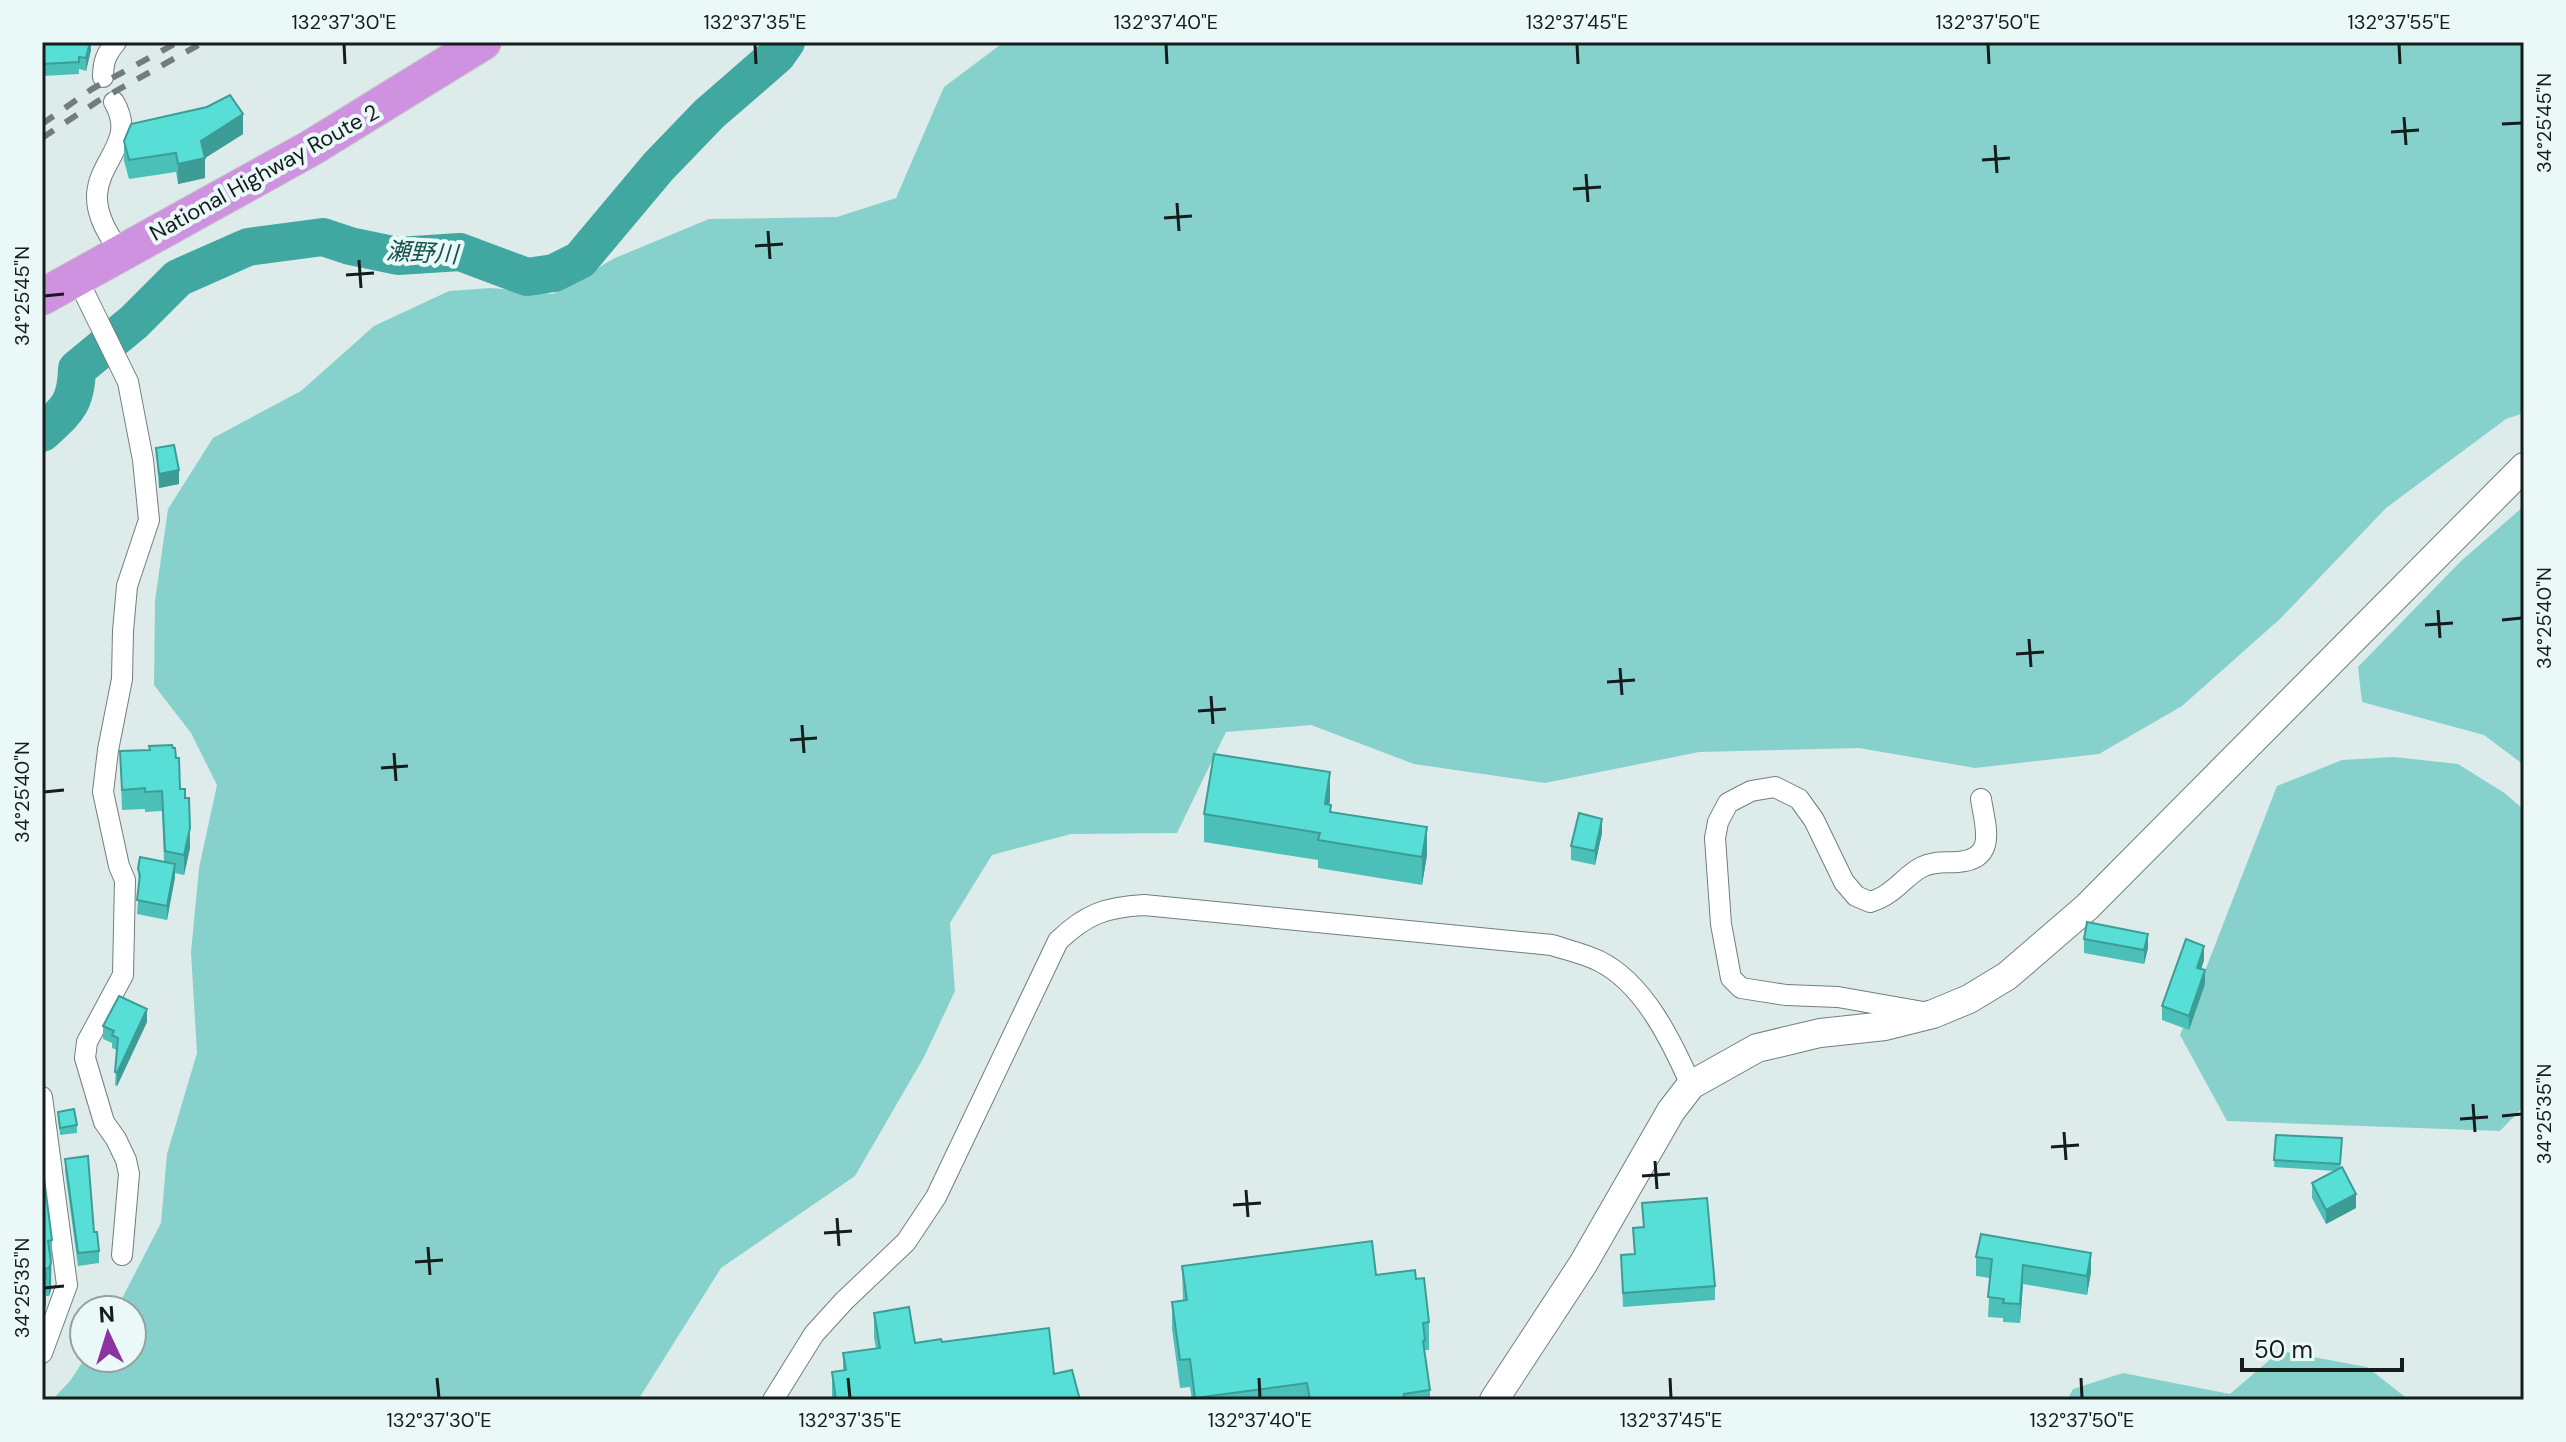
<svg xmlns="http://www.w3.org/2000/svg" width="2566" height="1442" viewBox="0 0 2566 1442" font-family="'DM Sans','Noto Sans JP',sans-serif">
<rect width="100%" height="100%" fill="#ddecea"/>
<!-- green -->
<path fill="#86d1cc" d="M1004 42H2524V413L2506 419 2386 508 2281 618 2182 706 2099 754 1975 768 1859 748 1699 752 1545 783 1414 764 1311 725 1226 732 1177 833 1071 834 992 855 950 923 955 991 924 1057 855 1176 721 1268 638 1400H52L70 1381 85 1358H132V1310H116L161 1223 167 1154 197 1053 191 952 199 868 217 785 191 733 154 685 155 601 168 509 213 438 301 391 374 326 449 291 491 288 553 294 615 258 709 219 837 217 896 198 944 87Z
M2524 506V765L2484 735 2362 702 2358 667 2461 561Z
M2394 757 2458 764 2506 794 2524 810V1106L2500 1131 2227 1121 2180 1035 2277 786 2342 760Z
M2280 1351 2367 1367 2409 1400H2067L2073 1389 2123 1373 2230 1394Z"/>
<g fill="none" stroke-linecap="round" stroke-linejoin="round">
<!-- river -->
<path stroke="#40a7a1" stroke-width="38" d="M42 433C67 410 76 404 77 369L134 322 178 278 248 247 323 237 350 246 398 256 460 252 527 277 554 273 580 260 658 167 709 114 777 55 786 42"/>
<defs>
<path id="street" d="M103 77C103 62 106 54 116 42
M114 102C137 141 99 159 97 195 96 216 109 236 120 252
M77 278 128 382 143 460 149 520 127 586 123 631 122 679 108 750 103 792 119 866 125 880 123 975 87 1042 85 1058 104 1122 116 1139 126 1160 129 1174 122 1255
M1929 1013 1838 997 1786 995 1741 988 1731 978 1721 924 1715 838 1718 822 1728 803 1751 791 1775 787 1799 799 1814 820 1844 882 1856 896 1870 902C1876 900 1882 898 1887 894 1900 886 1908 874 1922 867 1934 861 1945 863 1958 862 1998 859 1985 826 1981 799
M42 1097 67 1285 42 1353
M773 1400 814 1334 844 1301 906 1242 936 1197 1058 941C1086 914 1106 907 1144 905L1552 945C1567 950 1585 954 1599 961 1644 983 1672 1042 1691 1085"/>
<path id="secondary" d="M1494 1400 1583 1264 1671 1111 1691 1085 1757 1048 1820 1033 1885 1026 1933 1014 1969 999 2007 976 2087 907 2524 467"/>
<path id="highway" d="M42 297 311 148 483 42"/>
</defs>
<!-- street casing -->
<use href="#street" stroke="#717e7d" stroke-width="22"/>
<!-- secondary casing -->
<use href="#secondary" stroke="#717e7d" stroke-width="30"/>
<!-- highway casing -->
<use href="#highway" stroke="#c7c8c8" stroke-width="38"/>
<!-- street -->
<use href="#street" stroke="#fff" stroke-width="20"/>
<!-- secondary -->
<use href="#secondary" stroke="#fff" stroke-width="28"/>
<!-- highway -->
<use href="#highway" stroke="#cf92e0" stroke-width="36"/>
<!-- rail -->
<path stroke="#727c7b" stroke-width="6" stroke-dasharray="14 14" stroke-linecap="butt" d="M42 124 92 89 178 42
M42 138 98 101 204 42"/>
</g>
<!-- wall -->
<path fill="#4bc0b9" d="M42 42H91V50L86 71 79 69V74L42 76Z
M243 134 205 158V178L178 184 176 172 129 179 124 161V141Z
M156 448 179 484 159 488Z
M120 751 176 758 190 848 184 875 175 873 167 920 137 914 139 886 138 869 164 862 162 811 145 812V809L122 810Z
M1330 800 1329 805 1331 812 1427 855 1422 885 1318 868V860L1204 842V814Z
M1602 833 1595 865 1571 860V846Z
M2084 939 2148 948 2144 964 2084 953Z
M2204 960 2201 969 2205 984 2189 1030 2162 1020V1006Z
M147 1022 117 1086 115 1085 117 1050 112 1048V1043L103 1039V1026Z
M58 1112 77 1125V1133L60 1135Z
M2276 1135 2342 1145 2340 1168 2356 1208 2326 1224 2312 1198V1183L2335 1171 2274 1167Z
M65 1159 94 1232 99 1251V1263L78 1266 65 1171Z
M42 1163 52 1240 51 1290 49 1296H46V1305Z
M1642 1203 1715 1286V1300L1623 1307 1621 1255 1634 1254 1633 1228 1643 1227Z
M1976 1257 2091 1272 2087 1295 2023 1284 2020 1323 2003 1322V1318L1988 1317 1990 1278 1976 1276Z
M1182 1266 1376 1275 1416 1279 1429 1322V1350H1425V1356L1430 1390V1400H1192L1190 1387 1180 1388 1172 1329V1302L1183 1300Z
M874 1313 915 1343 942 1342 1054 1374 1080 1400H832V1372L843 1371V1353L876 1348 874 1338Z"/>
<!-- shaded-wall -->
<path fill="#3d9c96" d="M90 42 91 50 86 71V58Z
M243 114V134L205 158V178L178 184V164L201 141Z
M179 470V484L159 488V474Z
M1330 772V800L1325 832V804Z
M1602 819V833L1595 865V851Z
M1427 827V855L1422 885V857Z
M190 828V848L184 875V855Z
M175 864V878L167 920V906Z
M2148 934V948L2144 964V950Z
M2204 946V960L2197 982V968Z
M2205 970V984L2189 1030V1016Z
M147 1009V1022L117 1086V1073Z
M2356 1194V1208L2326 1224V1210Z
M2091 1253V1272L2087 1295V1276Z
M51 1262V1290L49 1296V1268Z
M2023 1265V1284L2020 1323V1304Z
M46 1278V1305L42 1316V1288Z"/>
<!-- building -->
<path fill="#57dfd7" stroke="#3d9c96" stroke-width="2" d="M42 42H90L86 58 79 57V62L42 64Z
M230 95 243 114 201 141 205 158 178 164 176 153 129 160 124 141 131 124 207 107Z
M174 445 179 470 159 474 156 448Z
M172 745 173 748H175L176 758H179L180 789H185V798H189L190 828 184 855 165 851 162 791 145 792V788L122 790 120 751 150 750 149 746Z
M1214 754 1330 772 1325 804 1331 805 1330 812 1427 827 1422 857 1318 840 1320 833 1204 814Z
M1579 813 1602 819 1595 851 1571 846Z
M140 857 175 864 167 906 137 900 140 875 138 869Z
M2087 922 2148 934 2144 950 2084 939Z
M2186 939 2204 946 2197 968 2205 970 2189 1016 2162 1006Z
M119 996 147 1009 117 1073 115 1072 118 1038 112 1035 114 1031 103 1026Z
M74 1109 77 1125 60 1128 58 1112Z
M2276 1135 2342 1138 2340 1164 2274 1160Z
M88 1156 94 1232H97L99 1251 78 1253 65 1159Z
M42 1163 52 1240 48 1241 51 1262 49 1268 45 1269 46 1278 42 1288Z
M2342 1167 2356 1194 2326 1210 2312 1183Z
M1707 1198 1715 1286 1623 1293 1621 1255 1635 1254 1633 1228 1644 1227 1642 1203Z
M1981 1234 2091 1253 2087 1276 2023 1265 2020 1304 2003 1303 2004 1299 1988 1297 1992 1259 1976 1257Z
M1372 1241 1376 1275 1415 1270 1416 1279 1424 1278 1429 1322 1423 1323 1425 1340 1423 1341 1430 1390 1404 1394 1403 1400H1310L1307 1383 1195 1398 1190 1359 1180 1360 1172 1302 1187 1300 1182 1266Z
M909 1307 915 1343 941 1339 942 1342 1049 1328 1054 1374 1072 1370 1080 1400H836L832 1372 846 1370 843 1353 880 1348 874 1313Z"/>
<!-- ticks -->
<path fill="none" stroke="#161b1b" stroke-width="3" d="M344 44 345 64M755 44 756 64M1166 44 1167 64M1577 44 1578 64M1988 44 1989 64M2399 44 2400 64M2404 117 2406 145M2502 124 2522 123M2391 132 2419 130M1995 145 1997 173M1982 160 2010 158M1586 174 1588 202M1573 189 1601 187M1177 203 1179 231M1164 218 1192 216M768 231 770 259M755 246 783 244M359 260 361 288M346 275 374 273M44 296 64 294M2438 610 2440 638M2502 620 2522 618M2425 625 2453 623M2029 639 2031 667M2016 654 2044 652M1620 668 1622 695M1607 682 1635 680M1211 696 1213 724M1198 711 1226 709M802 725 804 753M790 740 817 738M394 753 396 781M381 768 408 766M44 792 64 790M2473 1104 2475 1132M2502 1116 2522 1114M2460 1119 2488 1117M2064 1132 2066 1160M2051 1147 2079 1145M1655 1161 1657 1189M1642 1176 1670 1174M1246 1190 1248 1217M1233 1205 1261 1203M837 1218 839 1246M824 1233 852 1231M428 1247 430 1275M415 1262 443 1260M44 1288 64 1286M437 1378 439 1398M848 1378 850 1398M1259 1378 1260 1398M1670 1378 1671 1398M2081 1378 2082 1398"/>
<g text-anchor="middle" stroke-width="8" stroke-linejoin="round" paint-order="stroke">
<!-- street labels -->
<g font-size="22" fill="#161b1b" stroke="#eaf9f8">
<text transform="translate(264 172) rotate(-29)" y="8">National Highway Route 2</text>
</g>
<!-- water labels -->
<g font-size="24" font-style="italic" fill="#18524f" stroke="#eaf9f8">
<text transform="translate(422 253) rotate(3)" y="8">瀬野川</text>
</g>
</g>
<!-- border -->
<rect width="2566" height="1442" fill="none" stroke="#eaf9f8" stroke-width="88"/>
<!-- north arrow -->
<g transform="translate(108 1334) rotate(356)"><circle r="38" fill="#eaf9f8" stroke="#95a0a0" stroke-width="2"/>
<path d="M0-6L14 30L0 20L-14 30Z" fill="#8b34a1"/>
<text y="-12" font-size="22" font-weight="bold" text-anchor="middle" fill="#161b1b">N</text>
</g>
<!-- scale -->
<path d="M2242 1358v12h160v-12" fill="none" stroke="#161b1b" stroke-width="4"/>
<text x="2254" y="1358" font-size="24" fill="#161b1b" stroke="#eaf9f8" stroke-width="6" paint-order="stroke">50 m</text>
<rect x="44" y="44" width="2478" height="1354" fill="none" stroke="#161b1b" stroke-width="3"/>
<g font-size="20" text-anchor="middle" fill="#161b1b">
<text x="344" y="29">132°37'30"E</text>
<text x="755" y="29">132°37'35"E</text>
<text x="1166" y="29">132°37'40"E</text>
<text x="1577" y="29">132°37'45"E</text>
<text x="1988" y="29">132°37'50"E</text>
<text x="2399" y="29">132°37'55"E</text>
<text transform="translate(2544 123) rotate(-90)" y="7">34°25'45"N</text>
<text transform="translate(22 296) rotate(-90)" y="7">34°25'45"N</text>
<text transform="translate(2544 618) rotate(-90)" y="7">34°25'40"N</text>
<text transform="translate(22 792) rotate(-90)" y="7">34°25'40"N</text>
<text transform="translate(2544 1114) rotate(-90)" y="7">34°25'35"N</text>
<text transform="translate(22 1288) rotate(-90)" y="7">34°25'35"N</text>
<text x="439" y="1427">132°37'30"E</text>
<text x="850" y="1427">132°37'35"E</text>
<text x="1260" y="1427">132°37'40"E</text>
<text x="1671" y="1427">132°37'45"E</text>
<text x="2082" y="1427">132°37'50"E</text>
</g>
</svg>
